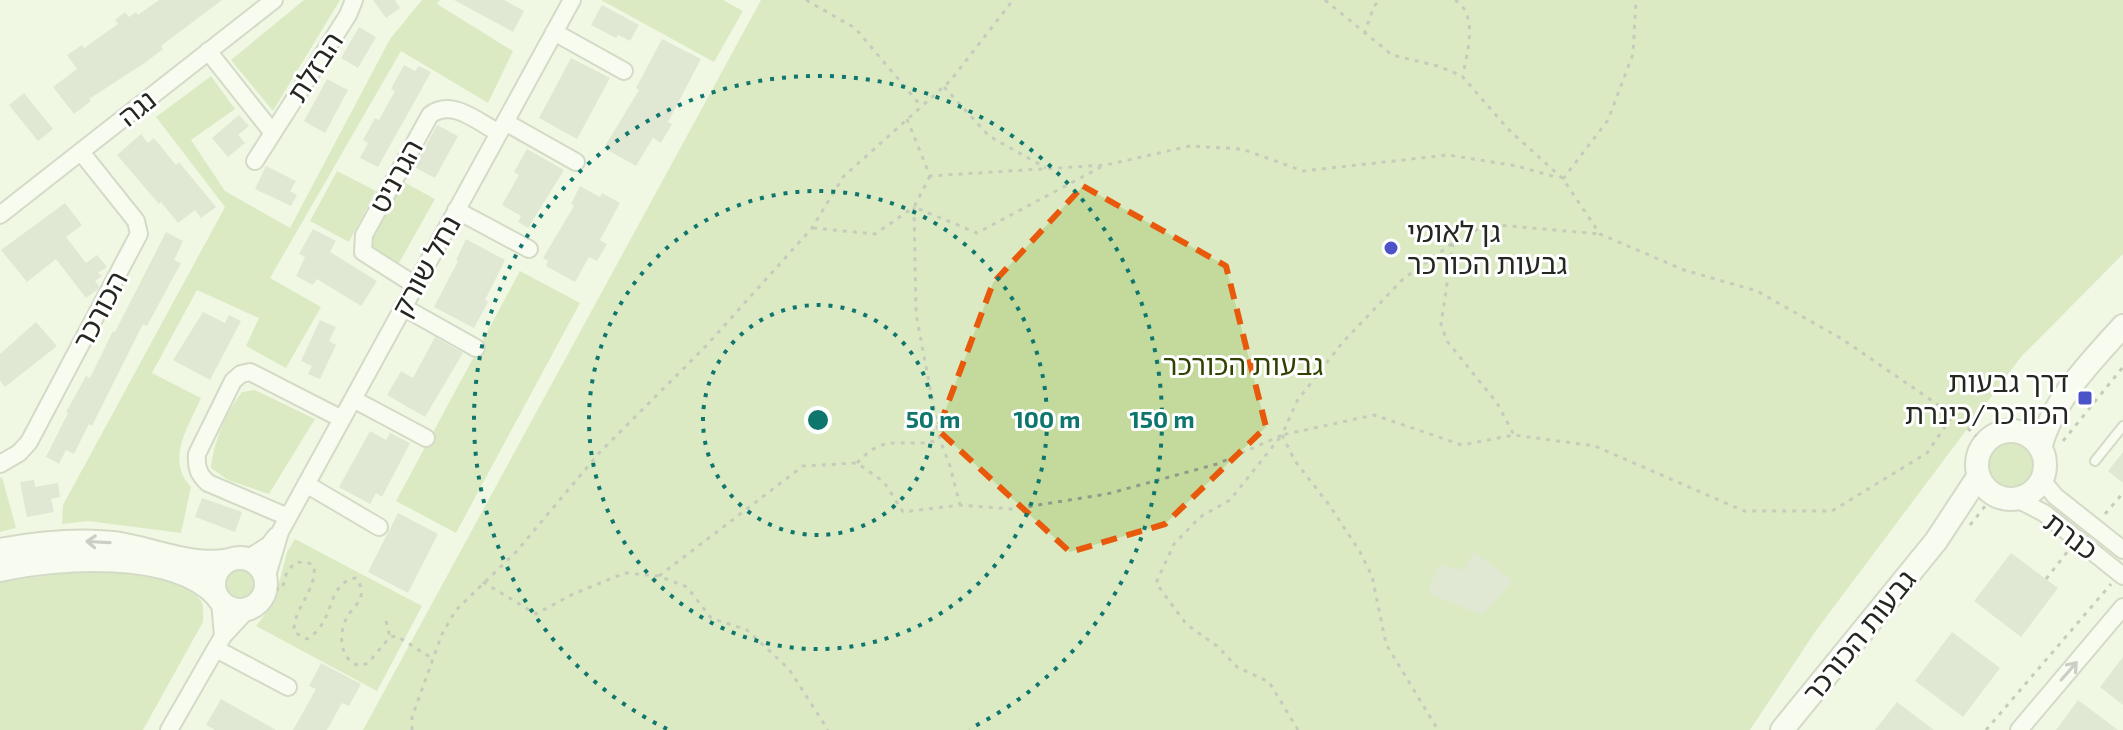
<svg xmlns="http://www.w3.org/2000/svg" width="2123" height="730" viewBox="0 0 2123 730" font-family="'Exo 2','Noto Sans Hebrew',sans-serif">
<rect width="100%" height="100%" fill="#f0f8e4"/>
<!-- green -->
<path fill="#c3da9c" d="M304 0H340L273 111 231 60Z
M422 0H440L437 4 513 51 488 103 401 51 270 278 321 307 286 368 246 346 259 318 197 290 152 373 201 398C189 426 165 460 191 487L181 533 88 521 62 524 63 505 225 207 156 117 211 76 235 109 191 140 225 191 290 228 390 39Z
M601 0H723L743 11 714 62Z
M761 0H2123V254L2021 357 1815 632 1750 730H363Z
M337 171 376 191 349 242 310 221Z
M402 181 435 199 399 263 366 245Z
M520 271 580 303 456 533 396 501Z
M255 390 315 419 269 494 228 480 211 468C213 444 226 412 242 392Z
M1981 466a29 29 0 1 1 58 0a29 29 0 1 1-58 0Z
M2 477 16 528 0 532V478Z
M295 539 422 606 377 691 256 626 274 602 287 552Z
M218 584a22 22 0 1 1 44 0a22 22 0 1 1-44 0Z
M82 571C110 573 189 574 202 603 204 608 203 616 203 622L143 730H0V582Z"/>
<!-- building -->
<path fill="#ccd4c1" d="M159 0H222L161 46 163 49 146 62 89 99 91 101 74 114 53 87 77 69 67 55 82 45 84 48 118 24 115 20 125 12 129 17 136 12 138 15Z
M373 0H395L400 8 386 18Z
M454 0H504L524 11 513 32Z
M602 5 639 25 630 41 618 35 616 38 591 25Z
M359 27 376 37 358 68 341 58Z
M662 39 701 59 668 122 672 124 661 143 653 138 636 166 604 148 639 90 636 88Z
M571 58 610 78 577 139 539 118Z
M404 65 415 71 419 66 431 72 378 167 360 158 368 143 363 140 375 118 379 120 395 91 391 89Z
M327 79 348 90 325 133 304 121Z
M24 93 53 129 38 141 9 105Z
M239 115 249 126 238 135 245 143 228 157 212 138Z
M437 125 458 136 435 178 414 167Z
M141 134 148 143 154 138 176 165 179 162 216 207 201 218 195 210 178 223 161 202 159 204 117 155Z
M527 149 564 170 528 228 518 222 521 216 502 205 519 175 514 172Z
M266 166 296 181 290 191 297 195 291 206 255 189Z
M580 186 600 197 602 193 620 203 600 240 607 244 597 261 589 257 575 282 546 266 548 261 543 258 574 206 571 204Z
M65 203 82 225 66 237 86 263 97 255 107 267 98 273 102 276 95 281 99 286 98 289 86 298 56 259 27 282 1 250Z
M313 229 336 241 330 252 377 281 361 306 317 279 313 285 296 276 305 257 299 254Z
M166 232 183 241 174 260 181 263 147 326 143 324 92 426 89 424 74 454 66 450 59 464 46 457 68 413 66 412 86 376 90 378 113 331 115 332Z
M466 239 505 260 485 300 488 302 474 328 434 307 458 261 456 260Z
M203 312 225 323 229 315 241 321 210 380 173 360Z
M320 320 336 327 329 341 336 345 320 379 308 374 312 366 301 361Z
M36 322 57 346 5 387 0 381V354Z
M435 337 463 353 425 417 387 395 401 371 413 378Z
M370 431 386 440 390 433 410 443 382 497 376 493 370 504 339 487Z
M2123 452V483L2108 471Z
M34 480 35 487 58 483 60 497 51 499 54 512 27 517 20 482Z
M202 498 242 512 235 532 195 517Z
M398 513 438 534 408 593 368 572Z
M1474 552 1513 581 1482 615 1428 593 1439 565 1463 570Z
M2011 553 2058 588 2021 637 1974 601Z
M1952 632 2000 668 1963 717 1915 681Z
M2123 657V705L2100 687Z
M321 663 361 684 349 706 342 703 327 730H293L316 689 309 686Z
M221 699 276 730H215L206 725Z
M2078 700 2118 730H2056Z
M1897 702 1934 730H1875Z"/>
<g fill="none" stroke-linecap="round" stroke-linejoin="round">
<defs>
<path id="lane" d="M2095 461 2123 426"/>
<path id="street" d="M554 32 624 71
M208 51 273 133
M505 122 576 162
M255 161 348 15 354 0
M456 210 529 249
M0 215 274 0
M415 285 363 252 364 235 430 115C452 98 478 122 499 133
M403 307 476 348
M353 399 426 438
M0 464 19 453 29 442 139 234 136 221 81 152
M2042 480 2055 496 2123 550
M306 484 379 527
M2017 499 2044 513 2123 576
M288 517 208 483C198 474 196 467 197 454L233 381 241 374 250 372 342 419
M247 559 269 545 276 536
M266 579 280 532 572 0
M220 601 223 636
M216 649 288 687
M169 730 223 636 247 610
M2019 730 2123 607"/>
<path id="secondary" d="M1977 465a34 34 0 1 1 68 0a34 34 0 1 1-68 0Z
M2040 448C2053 399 2090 363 2123 326
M0 550C38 543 74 539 113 543 152 548 191 568 230 560
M214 584a26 26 0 1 1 52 0a26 26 0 1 1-52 0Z
M0 570C58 557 173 549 217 596
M1782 730 1936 541 1978 477"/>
</defs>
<!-- lane casing -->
<use href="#lane" stroke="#b0b8a5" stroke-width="12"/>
<!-- street casing -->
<use href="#street" stroke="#b0b8a5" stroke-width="20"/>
<!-- secondary casing -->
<use href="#secondary" stroke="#b0b8a5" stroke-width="26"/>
<!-- path -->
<path stroke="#92988a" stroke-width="3" stroke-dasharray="4 6" stroke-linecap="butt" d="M806 0 855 28 922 107
M1325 0 1392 55 1438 66 1462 76 1508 129 1563 179 1600 234 1684 270 1757 291 1842 339 1953 415 1984 443
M1455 0C1479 15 1467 52 1463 75
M1364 34 1374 6 1381 0
M944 87 989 136 1046 168
M907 119 930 176 1106 165 1190 146 1242 149 1303 171 1448 155 1517 166 1559 178
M930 176 914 207 977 233 1101 167
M1563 179 1608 120 1633 54 1636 0
M813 228 875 234 914 207 916 314 940 440 950 466 960 505
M1453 243 1441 324 1447 341 1497 403 1514 435
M1282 435 1295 461 1330 506 1360 552 1372 576 1386 644 1438 730
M2063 441 2123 367
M857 463C887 430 903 450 940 440
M2105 514 2123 493
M1970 525 1994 495 2003 500
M659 576 803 466 857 463 884 482 903 512 960 505 1013 509 1107 494 1217 464 1282 435 1297 401 1342 343 1403 279 1453 243 1487 224 1600 234
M2046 579 2068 551
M483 582 536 614 573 594 625 573 659 576 687 587 711 618 747 630 789 669 828 730
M275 589H282L287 571 296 562 309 563 314 566C317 591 293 608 294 632L307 639C337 621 325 583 356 578 360 583 362 589 361 596 359 604 351 610 347 617 338 634 339 660 360 666L368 663 390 637 397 636 433 659
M386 621 390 637
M412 730V717L442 634 456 610 516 552 600 452 706 346 812 228 843 177 951 80 1013 0
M1298 730 1269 682 1237 667 1217 646 1186 624 1156 583 1174 544 1200 517 1230 500 1282 435 1374 415 1462 445 1514 435 1595 446 1744 511H1832L1927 453 1953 415
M1986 730 2111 584"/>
<!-- lane -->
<use href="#lane" stroke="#fff" stroke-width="8"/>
<!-- street -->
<use href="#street" stroke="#fff" stroke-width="16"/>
<!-- secondary -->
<use href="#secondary" stroke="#fff" stroke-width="22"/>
</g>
<!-- one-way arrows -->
<defs><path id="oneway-shaft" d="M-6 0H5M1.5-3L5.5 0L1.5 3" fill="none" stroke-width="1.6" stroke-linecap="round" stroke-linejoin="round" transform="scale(2)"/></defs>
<g stroke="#9c9e9b">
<use href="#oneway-shaft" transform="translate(98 542) rotate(-177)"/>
<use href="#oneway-shaft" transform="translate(2069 671) rotate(-49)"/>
</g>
<!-- marked area -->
<path d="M0 0H2123V730H0ZM1083 186 1226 266 1266 427 1165 524 1070 552 938 430 993 283Z" fill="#f0f8e4" fill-opacity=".55" fill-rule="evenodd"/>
<path fill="none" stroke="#e8590c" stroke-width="6" stroke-dasharray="16 10" stroke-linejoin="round" d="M1083 186 1226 266 1266 427 1165 524 1070 552 938 430 993 283Z"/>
<!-- distance rings -->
<g fill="none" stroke="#0f766e" stroke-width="4" stroke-dasharray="4 8">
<circle cx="818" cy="420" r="115"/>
<circle cx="818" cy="420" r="229"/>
<path d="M667 729A344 344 0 1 1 969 729"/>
</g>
<!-- markers -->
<g fill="#4a53c8" stroke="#fff" stroke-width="3">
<circle cx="1391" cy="248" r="8"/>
<rect x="2077" y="390" width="16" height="16" rx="4"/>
</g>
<g text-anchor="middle" stroke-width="6" stroke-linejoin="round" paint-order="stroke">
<!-- street labels -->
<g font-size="28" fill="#242720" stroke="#fff">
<text transform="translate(315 67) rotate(-57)" y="10">הבזלת</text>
<text transform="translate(137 108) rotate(-39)" y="10">נגה</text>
<text transform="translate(396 176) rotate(-61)" y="10">הגרניט</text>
<text transform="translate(426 266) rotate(-61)" y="10">נחל שורק</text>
<text transform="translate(100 310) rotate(-62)" y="10">הכורכר</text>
<text transform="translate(2071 536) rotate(37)" y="10">כנרת</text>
<text transform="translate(1859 636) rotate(-51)" y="10">גבעות הכורכר</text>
</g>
<!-- poi labels -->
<g font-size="28" fill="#242720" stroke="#fff" text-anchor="start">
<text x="1407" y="242">גן לאומי<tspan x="1407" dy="32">גבעות הכורכר</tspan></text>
<text x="2069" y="392" text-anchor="end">דרך גבעות<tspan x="2069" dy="32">הכורכר/כינרת</tspan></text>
</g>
<!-- park labels -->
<g font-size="28" fill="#314200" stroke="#fff">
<text x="1243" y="375">גבעות הכורכר</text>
</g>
</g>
<circle cx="818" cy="420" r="12" fill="#0f766e" stroke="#fff" stroke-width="4"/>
<g font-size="24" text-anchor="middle" font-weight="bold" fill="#0f766e" stroke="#fff" stroke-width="6" stroke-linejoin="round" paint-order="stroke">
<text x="933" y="428">50 m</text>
<text x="1047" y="428">100 m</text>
<text x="1162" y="428">150 m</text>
</g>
</svg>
